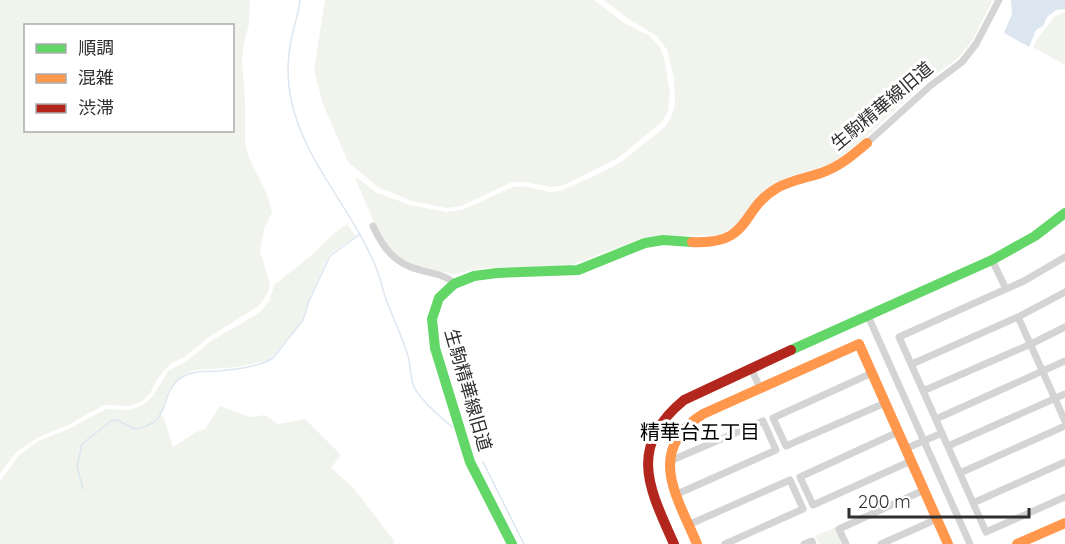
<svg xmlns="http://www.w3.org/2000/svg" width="1065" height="544" viewBox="0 0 1065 544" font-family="Quicksand,'Noto Sans JP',sans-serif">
<rect width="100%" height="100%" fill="#fff"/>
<!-- green -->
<path fill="#f0f4ed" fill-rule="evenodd" d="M0 0H250L249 24 244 43 242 60 245 100V142L248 155 268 197 272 213 264 229 260 251 270 284 268 292 259 306 209 337 184 357 170 364 158 378 150 393 141 402 129 406 104 405 68 425 37 438 15 453 0 474ZM26 26H232V130H26Z
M325 0H594L624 23 650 36 660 48 664 57 670 93 668 111 663 121 618 158 564 185 552 187 524 182H512L461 206 447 208 412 201 378 187 348 162 323 104 314 70Z
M604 0H993L972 41 958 58 926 82 867 136 831 164 788 177 768 187 754 201 737 225 719 235 654 236 643 238 569 266 484 268 453 274 416 267 395 255 382 240 355 178H358L375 192 410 205 447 212 462 210 513 187 523 186 550 192 560 191 607 170 621 162 664 128 671 118 675 105 674 78 667 50 657 36 627 18Z
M1065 12V65L1033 47C1038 35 1047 28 1054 17Z
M347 224 356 236 329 255 308 301 302 320 272 357 267 360 238 367 195 370 184 374 170 387 160 415 164 418 173 447 196 432 205 429 220 406 250 417 265 415 278 424 305 419 341 455 331 468 352 486 395 542 392 544H0V481L18 456 38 441 69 429 106 409 129 410 143 405 153 396 168 371 187 361 211 341 259 313 270 300 274 285 312 255 331 236Z
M836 527 843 544H819L815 536Z"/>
<!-- water -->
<path fill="#dce6f0" d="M1011 0H1065V9L1056 10 1047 17 1043 26 1036 30 1029 47 1004 33 1012 14Z"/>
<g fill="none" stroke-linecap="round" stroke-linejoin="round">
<!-- stream -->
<path stroke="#dce6f0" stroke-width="1.5" d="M300 0C299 11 296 20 293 31 288 52 286 77 291 99 304 163 354 210 377 270 382 283 384 297 390 309 396 325 403 339 408 356 411 365 410 378 414 387 423 403 439 415 452 427
M483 462 524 544
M83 489 77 467 82 444 111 421 116 420 135 429C175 422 157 393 182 377 194 370 206 372 219 371 236 369 259 367 273 358L303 320 309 301 330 256 359 235"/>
<!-- street -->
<path stroke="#d4d4d4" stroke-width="7" d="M867 143 930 86 962 62 976 44 999 0
M373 226C383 248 395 264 420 270 433 274 443 274 455 283
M1065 257 1024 281 899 337 986 532 1065 497
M992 260 1006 289
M868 316 970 544
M1018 317 1065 421
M912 364 1018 317 1065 292
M751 368 760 388
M872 373 773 418 786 446 885 403
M923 391 1031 344 1065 327
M936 419 1065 361
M898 432 800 477 813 505 911 461
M948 446 1065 394
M905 449 942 433
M670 461 763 421 776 450 675 495
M960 473 1065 426
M973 503 1065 462
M688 525 790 480 803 509 725 544
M804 544 812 541 813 544
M846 544 839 529 924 490
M881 544 937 519"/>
<!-- fast -->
<path stroke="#63d668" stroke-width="10" d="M791 350 992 260 1035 236 1065 213
M512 544 470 462 435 348 432 319 439 298 454 284 474 276 497 273 578 270 645 243 663 240 692 242"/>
<!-- slow -->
<path stroke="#ff974d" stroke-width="10" d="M692 242C753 245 739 210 777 188 791 180 806 178 821 173 839 167 853 155 867 143
M697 544C677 496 645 451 703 414L859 344 948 544
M1017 544 1065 523"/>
<!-- jam -->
<path stroke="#b3261e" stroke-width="10" d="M674 544C649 488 627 447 684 400L791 350"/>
</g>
<g text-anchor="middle" stroke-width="6" stroke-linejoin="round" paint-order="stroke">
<!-- street labels -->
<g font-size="18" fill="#2f2f2f" stroke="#fff">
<text transform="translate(882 106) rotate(-40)" y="6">生駒精華線旧道</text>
<text transform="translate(468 390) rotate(74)" y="6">生駒精華線旧道</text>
</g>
<!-- neighbourhood labels -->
<g font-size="20" fill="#000" stroke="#fff">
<text x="700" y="439">精華台五丁目</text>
</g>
</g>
<!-- legend -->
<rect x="24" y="24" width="210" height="108" fill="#ffffff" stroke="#acacac" stroke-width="1.5"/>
<rect x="36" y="44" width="30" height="9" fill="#63d668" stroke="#acacac" stroke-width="1.5"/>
<text x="78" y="54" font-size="18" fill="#2f2f2f">順調</text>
<rect x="36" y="74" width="30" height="9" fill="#ff974d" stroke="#acacac" stroke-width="1.5"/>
<text x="78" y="84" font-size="18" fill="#2f2f2f">混雑</text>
<rect x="36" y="104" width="30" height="9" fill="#b3261e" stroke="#acacac" stroke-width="1.5"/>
<text x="78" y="114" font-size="18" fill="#2f2f2f">渋滞</text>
<!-- scale -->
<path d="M849 508v9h180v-9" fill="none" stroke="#2f2f2f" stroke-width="3"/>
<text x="858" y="508" font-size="18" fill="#2f2f2f" stroke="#ffffff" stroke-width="4.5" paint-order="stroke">200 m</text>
</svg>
